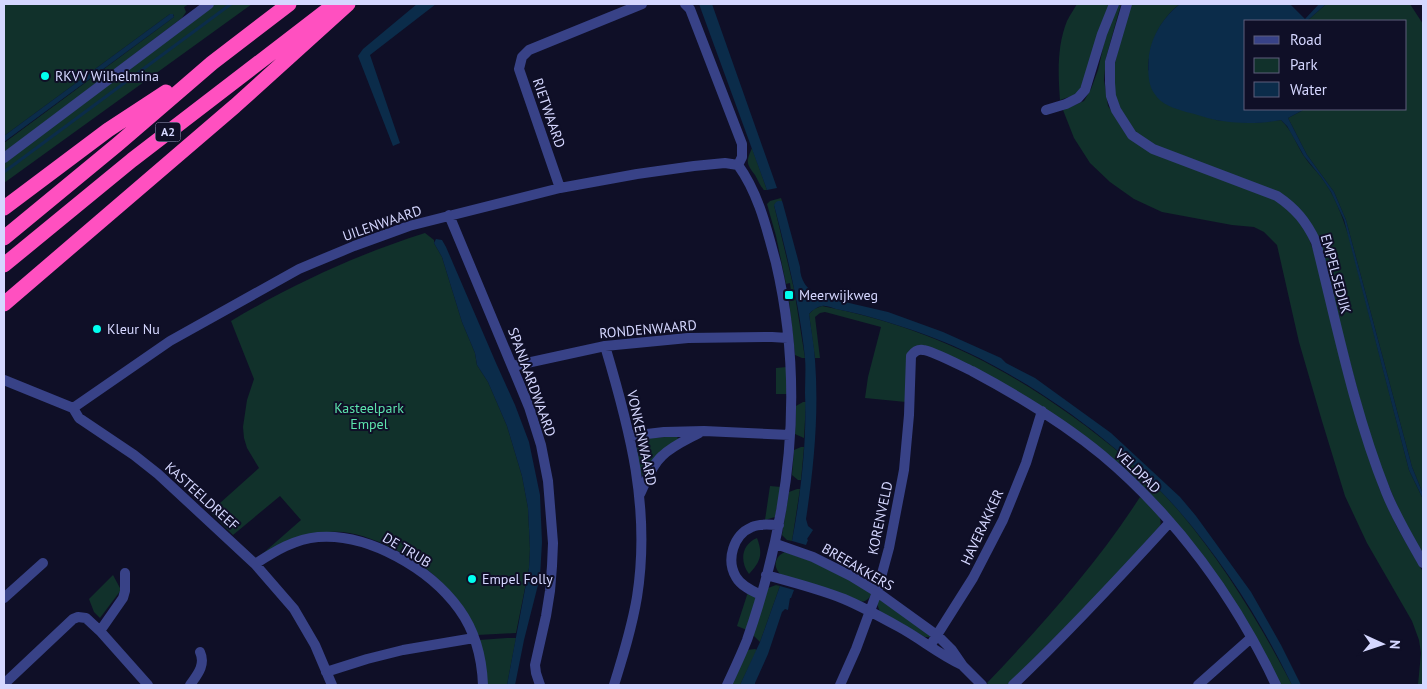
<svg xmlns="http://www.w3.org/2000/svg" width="1427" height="689" viewBox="0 0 1427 689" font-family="'PT Sans',sans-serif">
<rect width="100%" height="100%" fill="#0f0f27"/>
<!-- green -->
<path fill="#11312b" d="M4 4H189L184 7 186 12 182 18 4 153V143L174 17V15L170 14 4 136Z
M215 4H252L4 183V162Z
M1077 4H1110L1089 69 1078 94 1060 100C1058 73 1057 46 1067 21 1070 15 1074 9 1077 4Z
M1117 4H1121L1106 58 1104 80 1108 106 1131 138 1274 199 1296 214 1308 236 1316 258 1379 488 1397 527 1423 572V685H1418L1421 653 1419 640 1412 621 1367 543 1345 496 1322 421 1299 342 1277 245 1264 232 1254 227 1232 225 1162 212 1134 199 1110 182 1090 163 1074 138 1063 110 1084 101 1091 89 1098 70 1107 30Z
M1129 4H1180C1159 20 1149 44 1148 70L1216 120 1255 123 1281 120C1292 130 1296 144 1304 156 1309 164 1316 170 1321 177 1335 195 1342 216 1349 237L1409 470 1423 499V556L1404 522 1373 448 1330 287 1300 210 1142 139 1128 124 1115 98 1114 67Z
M1326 4H1410L1423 24V494L1412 467 1346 220 1334 192 1307 155 1288 118 1305 109H1406V21H1307Z
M752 148 767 190H764C760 186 758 180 755 175 746 163 746 162 752 148Z
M781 198 783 204 782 201 774 205 794 289 805 358H802L795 355 789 300H792L790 283 786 284 776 236 767 204 770 201Z
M425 233 434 240V243L442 257 462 322 475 353 477 365 488 382 507 426 522 476 528 508 530 549 529 568 516 633 477 635C467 619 455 598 443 584 421 559 363 528 330 532 323 533 315 537 308 539 292 545 276 550 260 556L301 520 280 496 233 535 210 512 259 468 247 448 244 438 243 427 247 400 254 379 231 321C293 284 356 255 425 233Z
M822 306C917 324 994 360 1072 416 1111 444 1148 475 1179 511 1224 564 1260 624 1292 685H1280L1202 557 1072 429 918 345 906 402 865 398 868 377 881 327 825 312 820 313 815 317 820 358H815L809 314 814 309Z
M787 367V394H776V368Z
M803 402H806L804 438 795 434 796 406Z
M677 436 678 439 643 476 642 475C639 466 633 447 640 439Z
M801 447H804L801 480H798L792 475 794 450Z
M770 486 781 487 775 517 765 520Z
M797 489H800L792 541 787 540 782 535 789 492Z
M1140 497C1148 504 1164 514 1160 526L1105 587 1007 685H989L987 683C1042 625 1097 564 1140 497Z
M757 538C763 554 761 561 749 574 739 561 742 544 757 538Z
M785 552 825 566 872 593C869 599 866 602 859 602L781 575C772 567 775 556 785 552Z
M113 575 121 590 100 618 94 612 89 599Z
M776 585 780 586 760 642 753 635 768 588Z
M748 592 756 598 747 630 737 626Z
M878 598 931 635 930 637H925L880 612 877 604Z
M507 638H516L507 685H487L479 640Z
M755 649 757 650 740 685H732L747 650Z"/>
<!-- water -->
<path fill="#0b2c4a" d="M417 4H436L370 55 400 143 393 146 358 56 363 49Z
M699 4H712L777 188 767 190Z
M1180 4H1290L1305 19 1319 4H1326L1307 21H1246V109H1305L1288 118 1307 155 1334 192 1346 220 1412 467 1423 494V499L1409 470 1344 220 1331 192 1321 177 1304 156 1287 126 1281 120C1260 124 1237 124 1216 120 1206 118 1196 114 1186 112 1174 108 1161 105 1154 93 1147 83 1148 67 1149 55 1152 35 1164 16 1180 4Z
M170 14H173L174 17 4 142V136Z
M778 201H782L783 204 800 267C800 280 807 290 819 296L888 312 943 332 1001 358 1006 363 1035 378 1111 433 1180 497 1196 516 1251 592 1281 645 1301 685H1292C1262 623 1224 563 1179 511 1121 444 1027 376 944 342 925 334 904 327 884 321 868 316 852 312 836 309 832 308 826 305 822 306 817 307 812 310 809 314 811 329 814 345 815 360 819 413 814 466 806 519L808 526 813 530 807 539 808 540 806 545 792 541C801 493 807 442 805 393 805 381 806 370 805 358 800 307 787 255 774 205L776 202Z
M436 239 442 240 446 247 496 363 515 405 529 442 540 495 542 542 540 577 524 640 515 685H507L529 568 530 549 528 508 522 476 507 426 488 382 477 365 475 353 462 322 442 257 434 243Z
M780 586 794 590 791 598H790L788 610 785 609 782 612 768 654 755 683V685H740L760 642Z"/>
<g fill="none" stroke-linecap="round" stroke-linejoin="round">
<!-- stream -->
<path stroke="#0b2c4a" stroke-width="3" d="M4 172 231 4"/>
<!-- minor -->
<path stroke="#384287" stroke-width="10" d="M685 4 690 9 742 144V157L738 165
M1127 4 1110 62V83L1111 96 1116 110 1132 135 1153 149 1277 196C1296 209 1306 221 1316 242 1337 326 1354 412 1386 492 1396 517 1410 540 1423 563
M1046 110 1066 104 1078 98 1085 90 1102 34 1114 4
M4 158 209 4
M560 188 519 69 522 57 529 50 642 4
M449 215 529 407 541 445 548 481 553 543 552 566 550 591 546 616 535 665 536 673 540 685
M605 346C630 430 651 508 637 597 632 627 623 656 614 685
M513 366 605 346 688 338 772 337 788 338
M4 380 73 408 79 418 134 455 158 474 255 564 294 609 315 645 332 685
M73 408 170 341 299 269 354 246 409 226 560 188 637 174 694 166 725 163 738 165
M630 436 664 432 704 431 790 435
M640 494C646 482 651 466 662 456 672 446 686 440 699 433
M776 544 813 557 851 576 877 592 938 636 952 650 963 666 982 685
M255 564C274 552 294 539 318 537 369 533 430 569 459 609 475 631 482 659 483 685
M766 575C792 582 819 589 844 599 863 607 881 617 899 627 921 639 940 655 962 665
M761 595C752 591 741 586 736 577 726 560 733 535 752 527 760 523 770 525 779 525
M4 598 43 563
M100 631 123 598 125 591V573
M930 646 973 578 1003 520 1026 463 1042 411
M326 672 367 659 403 650 474 638
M4 684 73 619 78 617 86 618 100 631 148 685
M190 685C197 675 206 665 200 652
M727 685C734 670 741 655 747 640 790 517 806 391 776 263 767 230 759 194 738 165
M840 685 856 649 877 592 889 548 904 470 909 415 911 356C914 352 917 349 923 350 931 350 963 367 972 371 1017 395 1062 422 1102 455 1176 517 1235 598 1276 685
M1013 685C1068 633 1119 578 1170 522
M1198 685 1251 638"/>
<!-- motorway -->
<path stroke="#ff50c0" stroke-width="15" d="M4 208 108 130 166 92
M4 238 118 144 212 63 289 4
M4 265 132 160 330 8
M4 304 235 106 348 4"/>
</g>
<!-- markers -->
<g fill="#01ffef" stroke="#0f0f27" stroke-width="2">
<circle cx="45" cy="76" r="5"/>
<rect x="784" y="290" width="10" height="10" rx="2.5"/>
<circle cx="97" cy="329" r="5"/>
<circle cx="472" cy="579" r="5"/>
</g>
<g text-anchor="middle" stroke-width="4" stroke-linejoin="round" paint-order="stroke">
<!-- shield labels -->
<rect fill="#0f0f27" stroke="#9a9bbe" stroke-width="1" x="155.5" y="122.5" width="25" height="19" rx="4"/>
<g font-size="12" font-weight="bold" fill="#d5d7ff">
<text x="168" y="136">A2</text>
</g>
<!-- poi labels -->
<g font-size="14" fill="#d5d7ff" stroke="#0f0f27" text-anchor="start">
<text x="55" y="81">RKVV Wilhelmina</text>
<text x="799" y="300">Meerwijkweg</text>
<text x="107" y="334">Kleur Nu</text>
<text x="482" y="584">Empel Folly</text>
</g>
<!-- street labels -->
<g font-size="14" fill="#d5d7ff" stroke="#0f0f27">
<text transform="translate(549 113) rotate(71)" y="5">RIETWAARD</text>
<text transform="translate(382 223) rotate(-19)" y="5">UILENWAARD</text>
<text transform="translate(1336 274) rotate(75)" y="5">EMPELSEDIJK</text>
<text transform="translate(648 329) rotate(-5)" y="5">RONDENWAARD</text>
<text transform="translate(532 382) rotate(70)" y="5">SPANJAARDWAARD</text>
<text transform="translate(642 438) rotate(78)" y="5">VONKENWAARD</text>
<text transform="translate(1138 471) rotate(44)" y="5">VELDPAD</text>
<text transform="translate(202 496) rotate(42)" y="5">KASTEELDREEF</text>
<text transform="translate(880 518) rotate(-78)" y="5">KORENVELD</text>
<text transform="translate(982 527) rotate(-65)" y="5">HAVERAKKER</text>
<text transform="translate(407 550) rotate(31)" y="5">DE TRUB</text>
<text transform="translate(858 567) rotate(30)" y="5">BREEAKKERS</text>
</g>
<!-- park labels -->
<g font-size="14" fill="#5ce3ac" stroke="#0f0f27">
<text x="369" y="413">Kasteelpark<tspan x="369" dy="16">Empel</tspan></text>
</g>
</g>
<!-- border -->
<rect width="1427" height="689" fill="none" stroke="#d5d7ff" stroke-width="10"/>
<!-- legend -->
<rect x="1244" y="20" width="162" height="90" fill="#0f0f27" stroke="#5e5f7d"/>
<rect x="1254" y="36" width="25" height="8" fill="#384287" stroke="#5e5f7d"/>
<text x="1290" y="45" font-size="15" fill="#d5d7ff">Road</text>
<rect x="1254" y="58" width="25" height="15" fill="#11312b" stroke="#5e5f7d"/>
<text x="1290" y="70" font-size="15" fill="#d5d7ff">Park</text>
<rect x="1254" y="82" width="25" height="15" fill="#0b2c4a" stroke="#5e5f7d"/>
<text x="1290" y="95" font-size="15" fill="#d5d7ff">Water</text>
<!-- north arrow -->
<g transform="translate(1382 644) rotate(93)" stroke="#0f0f27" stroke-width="4" paint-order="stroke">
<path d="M0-4L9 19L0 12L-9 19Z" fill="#d5d7ff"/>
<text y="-8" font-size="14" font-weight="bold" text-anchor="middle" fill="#d5d7ff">N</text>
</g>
</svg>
